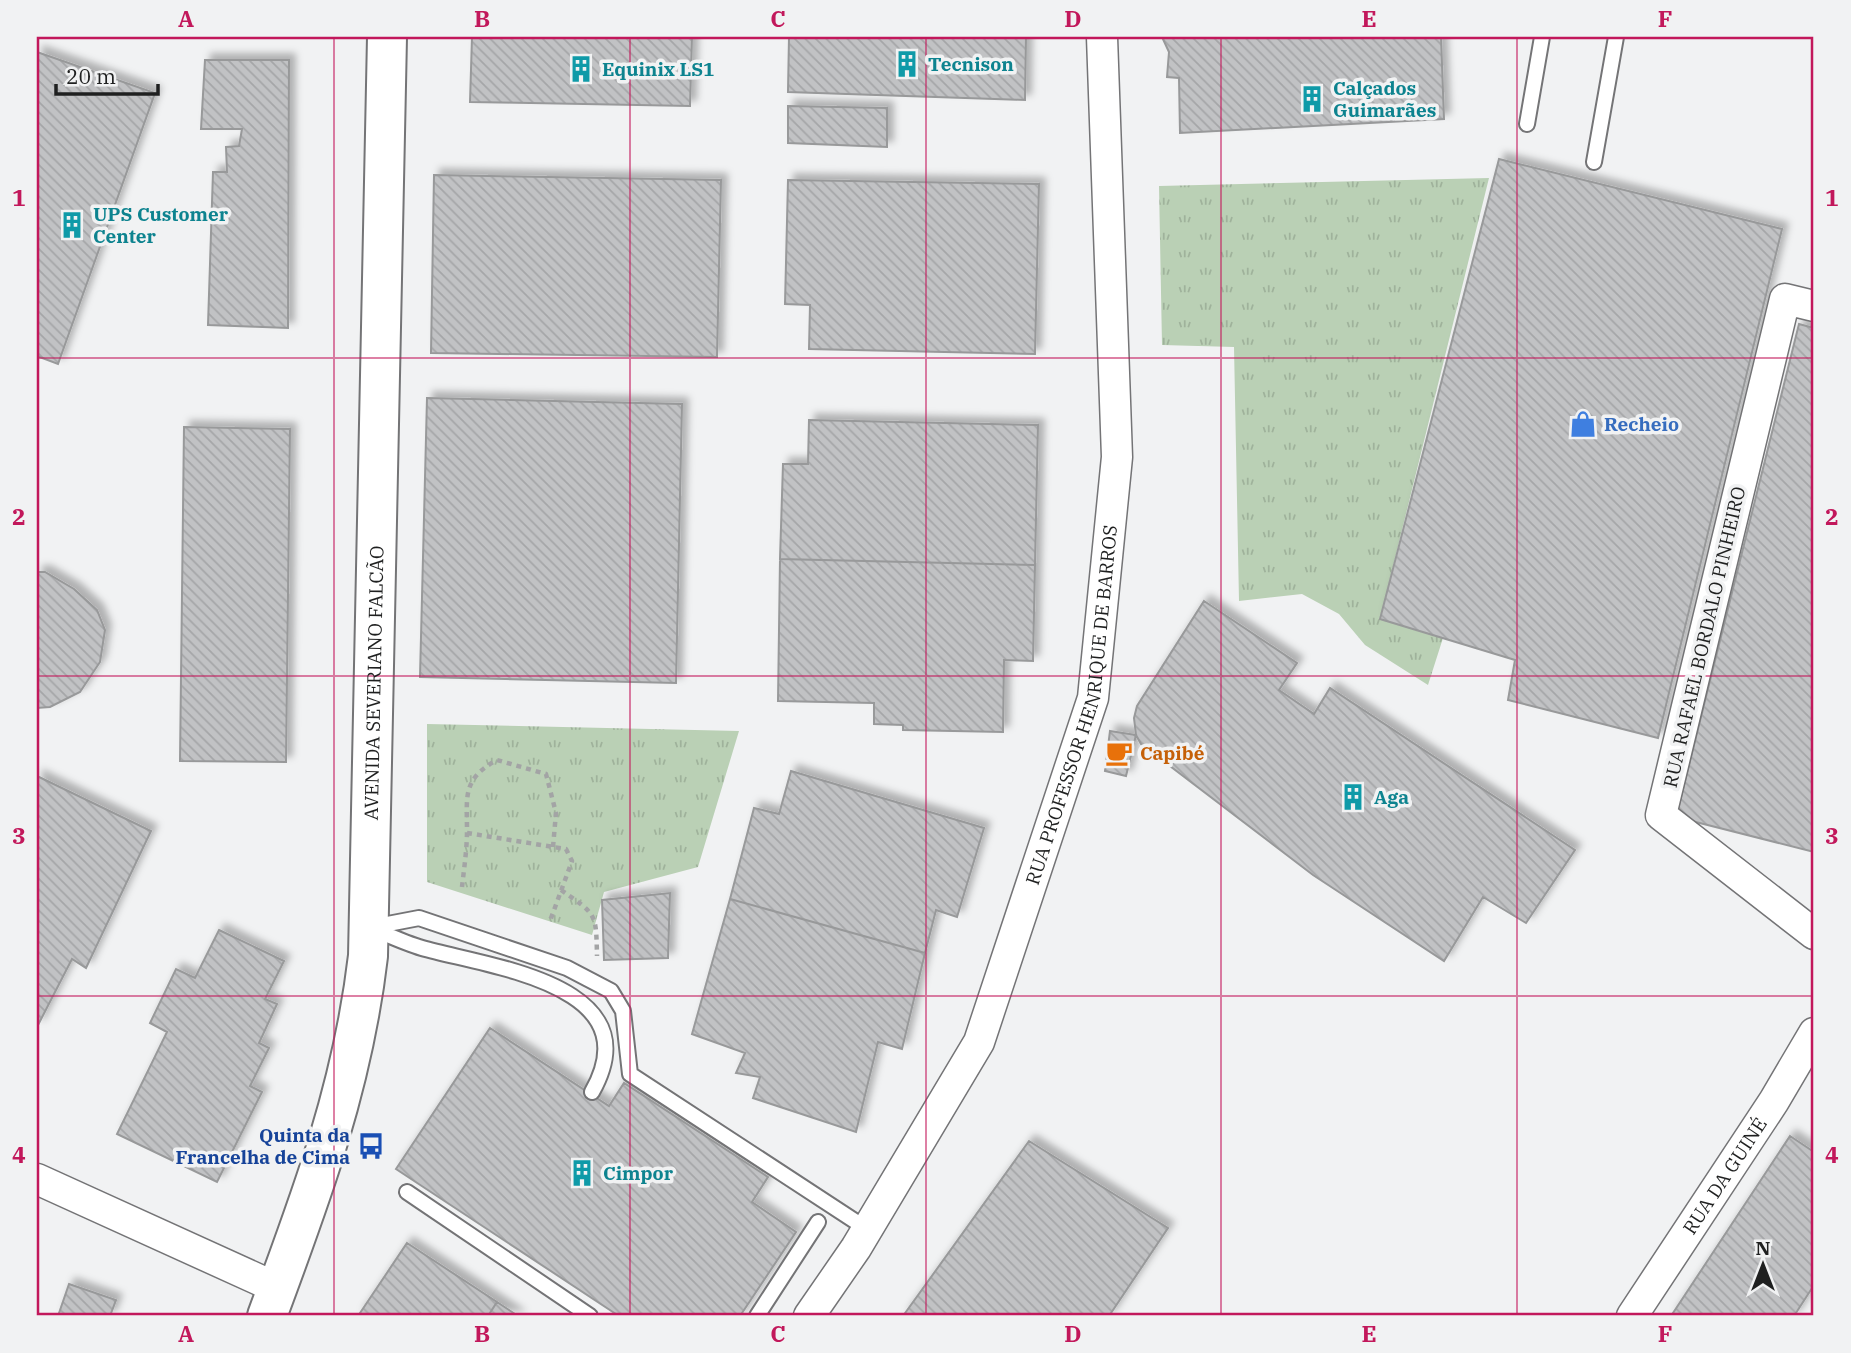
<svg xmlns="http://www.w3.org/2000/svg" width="1851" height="1353" viewBox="0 0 1851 1353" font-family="'IBM Plex Serif',serif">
<defs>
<pattern id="grass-tufts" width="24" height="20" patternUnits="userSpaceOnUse" patternTransform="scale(1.75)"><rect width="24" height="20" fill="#bad0b5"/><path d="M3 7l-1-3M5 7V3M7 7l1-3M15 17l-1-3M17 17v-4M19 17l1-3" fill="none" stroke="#9fb29b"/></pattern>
<pattern id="building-back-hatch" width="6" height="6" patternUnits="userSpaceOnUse" patternTransform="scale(1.75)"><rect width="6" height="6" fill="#c1c2c4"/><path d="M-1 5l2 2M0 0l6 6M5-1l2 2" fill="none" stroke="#a5a6a8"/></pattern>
<filter id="shadow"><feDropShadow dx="6" dy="-6" stdDeviation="3.5" flood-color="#0004"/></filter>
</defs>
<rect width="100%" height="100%" fill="#f1f2f3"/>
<!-- grass -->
<path fill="url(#grass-tufts)" d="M1489 178 1380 619 1443 638 1428 685 1365 645 1339 614 1302 594 1239 601 1234 347 1162 345 1159 186Z
M427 724 739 731 698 867 604 892 592 935 427 882Z"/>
<!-- building -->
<path fill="url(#building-back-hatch)" stroke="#98999a" stroke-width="2" filter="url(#shadow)" d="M472 37H692L690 106 470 102Z
M789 37H1026L1025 100 788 92Z
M1162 37H1441L1444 119 1180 133 1179 78 1167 77 1169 52Z
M37 52 155 93 58 364 37 356Z
M205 60H289L288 328 208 325 213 172H227L226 147 239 146 242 129H201Z
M788 106 887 108V147L788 143Z
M1499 159 1782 229 1658 738 1508 700 1515 660 1380 619Z
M434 175 721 180 717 357 431 353Z
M788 180 1039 184 1035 354 809 349 810 305 785 304Z
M1799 324 1814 328V852L1676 817Z
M427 398 682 404 676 683 420 677Z
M809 420 1038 425 1035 565 780 559 783 464H808Z
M184 427 290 429 286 762 180 761Z
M780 559 1035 565 1033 661 1004 660 1003 732 903 730V725L874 724V703L778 701Z
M37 572H45L74 589 97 610 105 630 100 662 80 692 50 707 37 708Z
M1204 601 1297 663 1279 690 1314 714 1330 688 1575 850 1526 923 1483 897 1444 961 1313 875 1141 744 1136 735 1134 718 1137 706Z
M1110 731 1136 735 1126 776 1105 771Z
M791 771 984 828 957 917 936 910 925 953 730 899 754 808 779 814Z
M37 776 151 831 86 968 72 959 37 1027Z
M670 893 668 958 604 960 602 900Z
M730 899 925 953 902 1049 878 1042 856 1132 753 1098 760 1077 736 1073 745 1053 692 1034Z
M219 930 284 961 265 999 277 1004 259 1043 269 1048 250 1086 262 1092 217 1182 117 1134 167 1032 150 1023 176 969 195 978Z
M490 1028 609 1106 624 1083 768 1177 752 1202 796 1232 740 1316H619L396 1169Z
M1790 1136 1814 1152V1285L1794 1316H1671Z
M1029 1141 1168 1228 1109 1316H903Z
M407 1243 497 1302 488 1316H358Z
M69 1284 116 1300 110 1316H58Z
M497 1302 518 1316H488Z"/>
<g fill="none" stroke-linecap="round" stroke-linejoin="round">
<defs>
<path id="lane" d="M1527 124 1542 37
M1594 162 1616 37
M372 927 419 918 567 968 611 991 623 1011 630 1074 867 1229
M371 928C388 935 405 943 422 948 489 967 653 984 592 1092
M407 1192 590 1316
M757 1316 818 1222"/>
<g id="street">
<path d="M1814 306 1785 299 1661 815 1814 934"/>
<path d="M37 1179 277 1288"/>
<path id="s1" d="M809 1316 856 1248 979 1042 1093 698 1117 457 1102 37"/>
<path id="s2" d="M1632 1316 1774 1101 1814 1033"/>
</g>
<g id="secondary">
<path id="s3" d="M267 1316C312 1195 353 1085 368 956L387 37"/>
</g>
</defs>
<!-- lane casing -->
<use href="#lane" stroke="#747476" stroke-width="18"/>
<!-- street casing -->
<use href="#street" stroke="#747476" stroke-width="33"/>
<!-- secondary casing -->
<use href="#secondary" stroke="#747476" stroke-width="42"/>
<!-- path -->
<path stroke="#a3a4a5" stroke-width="4.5" stroke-dasharray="5 5" stroke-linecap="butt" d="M467 833 566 849 572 861 550 921
M462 887C464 869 467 849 467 831 467 796 462 779 497 760L546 774 556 813 553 847
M561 890C597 915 596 913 597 956"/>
<!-- lane -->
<use href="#lane" stroke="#fff" stroke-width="14"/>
<!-- street -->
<use href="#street" stroke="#fff" stroke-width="30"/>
<!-- secondary -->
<use href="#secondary" stroke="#fff" stroke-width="38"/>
</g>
<!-- grid -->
<path fill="none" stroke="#c2185b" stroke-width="2" stroke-opacity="0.55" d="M334 37V1316M630 37V1316M926 37V1316M1221 37V1316M1517 37V1316M37 358H1814M37 676H1814M37 996H1814"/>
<!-- icons -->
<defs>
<symbol id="building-bare" viewBox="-9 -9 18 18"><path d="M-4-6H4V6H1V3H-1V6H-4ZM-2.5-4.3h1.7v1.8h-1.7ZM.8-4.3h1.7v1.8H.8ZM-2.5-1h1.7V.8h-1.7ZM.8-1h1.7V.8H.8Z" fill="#0f9aa8" stroke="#f1f2f3" stroke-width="2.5" paint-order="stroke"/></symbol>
<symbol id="shop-bare" viewBox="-9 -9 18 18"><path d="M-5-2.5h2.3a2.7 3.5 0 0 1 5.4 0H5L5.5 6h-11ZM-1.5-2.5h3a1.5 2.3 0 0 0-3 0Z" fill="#3f7fe0" stroke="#f1f2f3" stroke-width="2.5" paint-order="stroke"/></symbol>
<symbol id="cafe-bare" viewBox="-9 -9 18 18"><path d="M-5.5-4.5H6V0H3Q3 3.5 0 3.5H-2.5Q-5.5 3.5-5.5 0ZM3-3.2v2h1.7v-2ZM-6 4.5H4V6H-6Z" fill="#e8710a" stroke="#f1f2f3" stroke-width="2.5" paint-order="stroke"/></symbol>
<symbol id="bus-bare" viewBox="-9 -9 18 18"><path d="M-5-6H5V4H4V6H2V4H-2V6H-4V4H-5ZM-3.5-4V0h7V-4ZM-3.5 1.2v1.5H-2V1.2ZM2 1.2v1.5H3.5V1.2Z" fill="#1a4fb4" stroke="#f1f2f3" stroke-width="2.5" paint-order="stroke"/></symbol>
</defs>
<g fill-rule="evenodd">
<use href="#building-bare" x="888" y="45" width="38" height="38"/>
<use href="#building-bare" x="562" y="50" width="38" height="38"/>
<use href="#building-bare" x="1293" y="80" width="38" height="38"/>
<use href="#building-bare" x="53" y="206" width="38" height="38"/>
<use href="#shop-bare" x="1564" y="405" width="38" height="38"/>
<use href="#cafe-bare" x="1100" y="734" width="38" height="38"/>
<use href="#building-bare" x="1334" y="778" width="38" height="38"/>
<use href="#bus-bare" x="352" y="1127" width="38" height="38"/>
<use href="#building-bare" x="563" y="1154" width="38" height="38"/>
</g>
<g text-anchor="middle" stroke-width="7" stroke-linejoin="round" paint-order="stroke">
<!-- culture labels -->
<g font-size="19" font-weight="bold" fill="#0d838f" stroke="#f1f2f3" text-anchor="start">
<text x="928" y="71">Tecnison</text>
<text x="602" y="76">Equinix LS1</text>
<text x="1333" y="95">Calçados<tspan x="1333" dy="22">Guimarães</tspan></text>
<text x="93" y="221">UPS Customer<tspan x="93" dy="22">Center</tspan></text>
<text x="1374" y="804">Aga</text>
<text x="603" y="1180">Cimpor</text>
</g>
<!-- shop labels -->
<g font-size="19" font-weight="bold" fill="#366cbe" stroke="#f1f2f3" text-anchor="start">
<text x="1604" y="431">Recheio</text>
</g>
<!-- street labels -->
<g font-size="19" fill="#1f2020" stroke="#f1f2f3">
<text transform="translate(1704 637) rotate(-77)" y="7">RUA RAFAEL BORDALO PINHEIRO</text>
<text dy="7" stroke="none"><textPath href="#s3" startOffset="648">AVENIDA SEVERIANO FALCÃO</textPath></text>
<text dy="7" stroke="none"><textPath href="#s1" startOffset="674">RUA PROFESSOR HENRIQUE DE BARROS</textPath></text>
<text dy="7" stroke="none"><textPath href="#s2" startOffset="168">RUA DA GUINÉ</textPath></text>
</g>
<!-- food labels -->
<g font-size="19" font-weight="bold" fill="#c56008" stroke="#f1f2f3" text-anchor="start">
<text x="1140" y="760">Capibé</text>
</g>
<!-- transit labels -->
<g font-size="19" font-weight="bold" fill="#164399" stroke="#f1f2f3" text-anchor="end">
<text x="350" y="1142">Quinta da<tspan x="350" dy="22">Francelha de Cima</tspan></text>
</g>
</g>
<!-- border -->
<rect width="1851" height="1353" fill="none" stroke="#f1f2f3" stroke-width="77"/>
<!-- north arrow -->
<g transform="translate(1763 1265)" stroke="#f1f2f3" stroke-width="5" paint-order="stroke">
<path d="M0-5L12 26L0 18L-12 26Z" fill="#1f2020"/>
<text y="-10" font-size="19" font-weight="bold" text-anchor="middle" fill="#1f2020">N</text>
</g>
<!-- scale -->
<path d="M56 84v10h102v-10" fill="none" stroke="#1f2020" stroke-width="3.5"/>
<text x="66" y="84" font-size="21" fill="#1f2020" stroke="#f1f2f3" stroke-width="5" paint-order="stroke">20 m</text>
<rect x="38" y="38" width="1774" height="1276" fill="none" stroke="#c2185b" stroke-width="2.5"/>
<g font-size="23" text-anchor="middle" font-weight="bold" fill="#c2185b">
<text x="186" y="27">A</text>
<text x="482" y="27">B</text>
<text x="778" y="27">C</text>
<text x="1073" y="27">D</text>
<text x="1369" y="27">E</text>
<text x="1665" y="27">F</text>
<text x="19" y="206">1</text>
<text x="1832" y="206">1</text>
<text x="19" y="525">2</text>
<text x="1832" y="525">2</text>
<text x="19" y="844">3</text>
<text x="1832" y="844">3</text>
<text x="19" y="1163">4</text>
<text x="1832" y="1163">4</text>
<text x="186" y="1342">A</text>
<text x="482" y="1342">B</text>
<text x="778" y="1342">C</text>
<text x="1073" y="1342">D</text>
<text x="1369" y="1342">E</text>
<text x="1665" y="1342">F</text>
</g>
</svg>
